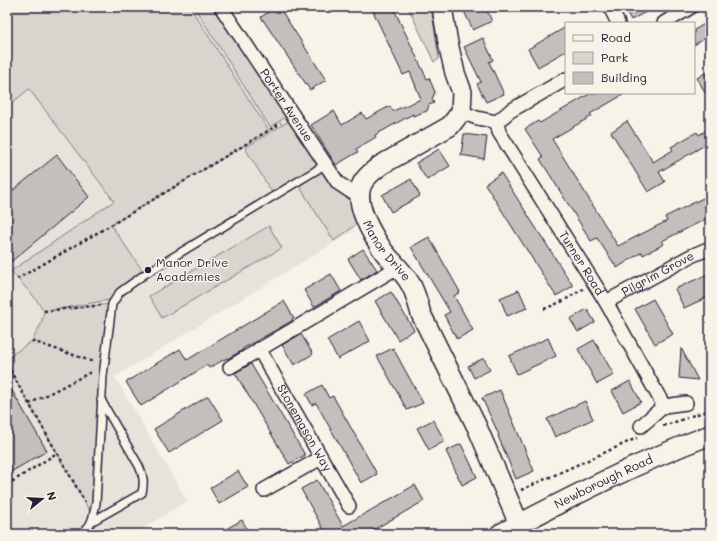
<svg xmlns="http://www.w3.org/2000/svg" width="717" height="541" viewBox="0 0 717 541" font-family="Mali,sans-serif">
<rect width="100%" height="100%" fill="#f7f3e8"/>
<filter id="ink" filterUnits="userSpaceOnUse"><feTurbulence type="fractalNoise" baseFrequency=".025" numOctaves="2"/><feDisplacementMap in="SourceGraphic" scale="8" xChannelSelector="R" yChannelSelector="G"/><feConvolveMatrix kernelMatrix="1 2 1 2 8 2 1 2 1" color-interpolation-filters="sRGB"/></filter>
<g filter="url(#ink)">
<!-- built -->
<path fill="#e7e3db" d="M7 7H211L292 128 348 197 353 231 115 377 187 501 134 534H7Z"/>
<!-- green -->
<path fill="#d8d5cf" stroke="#7d7c85" d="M7 7H190L269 131 111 225 145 274 114 299 53 310 112 304 93 517 7 365V358L32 341 41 324 44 311 35 298 11 271 114 201 29 89 7 107Z
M194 7H213L286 117 270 127Z
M408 7H431L439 59 434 62Z
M292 119 349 193 352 201 357 224 334 241 299 186 276 199 245 148Z
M269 226 282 248 162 318 149 296Z"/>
<!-- building -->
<path fill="#c2bfbd" stroke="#22223b" d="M276 7H279L326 80 310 90 261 17Z
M371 7H393L427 79 429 78 435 92 432 99 434 103 429 105 427 111 413 116V114L375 135 376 137 356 149 358 152 336 165 311 125 334 111 342 125 362 113 366 119 390 106 393 111 421 99 410 72 403 75Z
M462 7H485L492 21 473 30Z
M624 7H655L631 20Z
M710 21V35L694 45V30Z
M566 27V51L538 67 528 49Z
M483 38 493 60 489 62 504 94 486 102 477 84 481 82 464 47Z
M710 70V101L697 78Z
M591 93H626L590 114 592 116 552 139 618 246 667 221 665 217 703 198 710 212V217L662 241 664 244 643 255 642 252 617 268 597 238 591 241 540 159 543 157 525 129 538 121 540 123Z
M627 121 653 162 673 150 671 147 697 132 699 135 710 128V142L659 172 665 182 648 192 611 132Z
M464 134 487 137 484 159 461 155Z
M439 149 450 166 427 180 416 163Z
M57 155 89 197 7 265V195Z
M501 173 573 286 556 296 485 184Z
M411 179 420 196 391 212 382 195Z
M429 237 460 292 454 296 473 330 457 339 444 315 450 312 411 247Z
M363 249 377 270 361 280 348 259Z
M710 273V296L684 308 675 289Z
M331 274 341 291 314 307 304 290Z
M519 290 527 308 507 316 500 298Z
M391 292 414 330 398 340 375 301Z
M653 299 673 334 655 344 635 309Z
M284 301 294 318 292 319V321L242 349 243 350 227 359V358L209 368 207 365 141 406 126 382 180 349 187 360Z
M587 309 595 322 578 332 570 319Z
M359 321 370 341 338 359 327 340Z
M301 334 313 354 294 365 282 345Z
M548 338 556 356 517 374 509 356Z
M594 340 614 375 597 384 578 349Z
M393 348 423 403 407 410 377 356Z
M681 348 698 380 679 378Z
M484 358 490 370 474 378 468 366Z
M251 364 305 455 289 464 235 373Z
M630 381 641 402 623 412 612 391Z
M7 382 47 451 7 474Z
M322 385 329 398 333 396 377 474 361 483 316 403 312 405 306 394Z
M500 390 534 471 516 479 498 436 499 435 482 398Z
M208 396 223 420 169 453 154 429Z
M585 401 593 419 555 437 547 419Z
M433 420 445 441 429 450 417 428Z
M461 444 477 477 462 485 446 451Z
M238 471 248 487 219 504 210 488Z
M317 480 343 526 415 485 424 501 366 534H326L301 489Z
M242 520 250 534H217Z"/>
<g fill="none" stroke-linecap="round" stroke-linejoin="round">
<defs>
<path id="lane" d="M91 522 142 493C144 483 144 476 139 466L101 400
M80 534C92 527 93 517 96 503L103 376 112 304 120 292 145 274 315 171 321 167 323 160"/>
<g id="street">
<path id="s1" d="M221 7 338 183 350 191 360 193"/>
<path d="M610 7 618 23"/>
<path d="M664 23 691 7"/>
<path d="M461 112 477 118 497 122 510 111 566 79"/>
<path id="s2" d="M497 122 499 132 606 302 664 406"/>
<path id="s3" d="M606 302 691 256 710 248"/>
<path id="s4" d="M259 349 349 506"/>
<path d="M230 367 398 267"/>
<path d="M641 426 664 406 686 403"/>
<path d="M264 490 321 458"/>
</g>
<g id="secondary">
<path id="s5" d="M442 7 448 43 455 73 462 92 461 112 450 126 381 165C374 170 366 176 362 184 353 204 373 236 384 252 393 263 404 272 411 285 416 294 418 304 421 314L477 427 519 524"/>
<path id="s6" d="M500 534C569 498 638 462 710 435"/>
</g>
</defs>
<!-- lane casing -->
<use href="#lane" stroke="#22223b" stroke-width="10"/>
<!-- street casing -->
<use href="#street" stroke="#22223b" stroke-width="16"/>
<!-- secondary casing -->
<use href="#secondary" stroke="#22223b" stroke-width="22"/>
<!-- path -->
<path stroke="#22223b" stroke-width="2.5" stroke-dasharray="3 3" stroke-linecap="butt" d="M17 279 111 225 281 123
M544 309 563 301 583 289
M44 311 103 305
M32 341 94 362
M7 365 85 502
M29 404 93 371
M691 416 710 410
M663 426 687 418
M7 485 57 453
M521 490 637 438"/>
<!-- lane -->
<use href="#lane" stroke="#f7f3e8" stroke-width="7"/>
<!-- street -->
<use href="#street" stroke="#f7f3e8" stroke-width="13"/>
<!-- secondary -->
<use href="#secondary" stroke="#f7f3e8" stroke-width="19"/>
</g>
</g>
<!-- markers -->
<circle fill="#22223b" stroke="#f7f3e8" stroke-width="1.5" cx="148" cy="270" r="4"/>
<g text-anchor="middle" stroke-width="3" stroke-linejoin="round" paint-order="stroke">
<!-- street labels -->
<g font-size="12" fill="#22223b" stroke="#f7f3e8">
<text dy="4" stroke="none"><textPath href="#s1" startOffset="118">Porter Avenue</textPath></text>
<text dy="4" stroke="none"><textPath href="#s5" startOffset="306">Manor Drive</textPath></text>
<text dy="4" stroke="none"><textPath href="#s2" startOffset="165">Turner Road</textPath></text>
<text dy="4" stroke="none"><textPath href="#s3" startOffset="59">Pilgrim Grove</textPath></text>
<text dy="4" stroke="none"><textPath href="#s4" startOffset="91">Stonemason Way</textPath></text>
<text dy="4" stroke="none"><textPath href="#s6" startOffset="116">Newborough Road</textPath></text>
</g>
<!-- poi labels -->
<g font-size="12" fill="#22223b" stroke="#f7f3e8" text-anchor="start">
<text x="156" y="267">Manor Drive<tspan x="156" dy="14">Academies</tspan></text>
</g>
</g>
<!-- margin -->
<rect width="717" height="541" fill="none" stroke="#f7f3e8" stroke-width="24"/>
<rect x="12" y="12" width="693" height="517" fill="none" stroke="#22223b" stroke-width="1.5" filter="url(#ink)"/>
<!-- legend -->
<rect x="565" y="22" width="130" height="72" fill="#f7f3e8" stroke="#a29fa3"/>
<rect x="573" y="35" width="20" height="6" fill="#f7f3e8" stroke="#a29fa3"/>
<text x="601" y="42" font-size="12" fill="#22223b">Road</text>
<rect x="573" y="52" width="20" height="12" fill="#d8d5cf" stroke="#a29fa3"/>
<text x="601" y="62" font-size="12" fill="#22223b">Park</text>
<rect x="573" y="72" width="20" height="12" fill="#c2bfbd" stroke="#a29fa3"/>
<text x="601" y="82" font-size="12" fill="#22223b">Building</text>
<!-- north arrow -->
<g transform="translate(42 499) rotate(72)" stroke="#f7f3e8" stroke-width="3" paint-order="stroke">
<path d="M0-3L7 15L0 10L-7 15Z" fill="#22223b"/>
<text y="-6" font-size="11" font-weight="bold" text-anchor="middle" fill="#22223b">N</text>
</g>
</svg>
